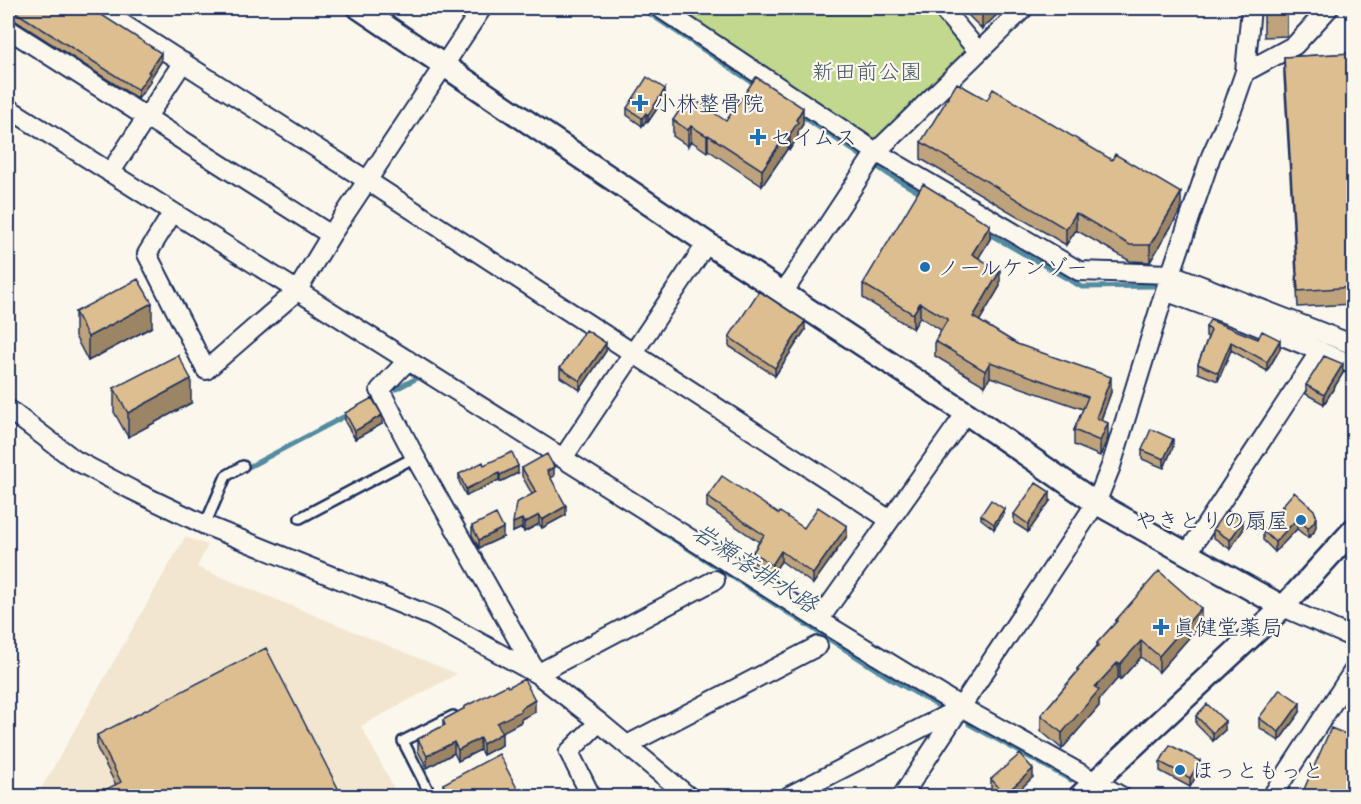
<svg xmlns="http://www.w3.org/2000/svg" width="1361" height="804" viewBox="0 0 1361 804" font-family="'Architects Daughter','Klee One',sans-serif">
<rect width="100%" height="100%" fill="#fbf7ec"/>
<filter id="ink" filterUnits="userSpaceOnUse"><feTurbulence type="fractalNoise" baseFrequency=".0167" numOctaves="2"/><feDisplacementMap in="SourceGraphic" scale="12" xChannelSelector="R" yChannelSelector="G"/><feConvolveMatrix kernelMatrix="1 2 1 2 8 2 1 2 1" color-interpolation-filters="sRGB"/></filter>
<g filter="url(#ink)">
<!-- built -->
<path fill="#f2e6d0" d="M185 537 208 545 197 567 457 674 361 726 398 796H37Z"/>
<!-- green -->
<path fill="#c1d88e" stroke="#6e8476" stroke-width="1.5" d="M662 8H942L978 51 876 152Z"/>
<g fill="none" stroke-linecap="round" stroke-linejoin="round">
<!-- stream -->
<path stroke="#528ba1" stroke-width="5" d="M641 8 756 85
M799 114 888 174 925 196
M984 231 1082 287 1154 286
M396 389 421 376 424 378
M243 470 349 414
M656 528 891 679 942 708
M969 724 1071 780"/>
<defs>
<path id="service" d="M300 518 415 457
M205 525 226 476 243 466
M431 796 403 741 453 716"/>
<path id="minor" d="M98 8 368 181 890 520
M660 8 876 152 1079 271 1171 274 1354 345
M942 8 978 51
M8 29 331 235
M1245 72 1295 45 1329 8
M8 108 819 620 961 707 1121 796
M110 173 183 62
M173 212 147 254 206 370 297 291 331 235 482 8
M1165 291 1243 320 1354 365
M783 293 876 152 1024 8
M408 360 380 390 415 457 537 674
M8 409 75 460 132 490 205 525 433 617 537 674 599 722 688 796
M563 458 707 243
M1187 554 1320 351
M1283 607 1354 638
M819 620 966 413
M537 674 715 580
M627 745 818 646
M591 796 569 752 599 722
M789 796 958 709
M902 796 1096 503 1111 466 1165 291 1211 156 1233 107 1245 72 1251 8
M1272 796 1354 670"/>
<path id="tertiary" d="M359 8 707 243 966 413 1096 503 1283 607
M1080 796 1283 607 1354 529"/>
</defs>
<!-- service casing -->
<use href="#service" stroke="#1b2f5e" stroke-width="14"/>
<!-- minor casing -->
<use href="#minor" stroke="#1b2f5e" stroke-width="22"/>
<!-- tertiary casing -->
<use href="#tertiary" stroke="#1b2f5e" stroke-width="26"/>
<!-- service -->
<use href="#service" stroke="#fbf7ec" stroke-width="9"/>
<!-- minor -->
<use href="#minor" stroke="#fbf7ec" stroke-width="18"/>
<!-- tertiary -->
<use href="#tertiary" stroke="#fbf7ec" stroke-width="21"/>
</g>
<!-- wall -->
<path fill="#bea37c" stroke="#1b2f5e" stroke-width="1.5" d="M8 8 92 9 161 62 150 79V82L138 99 14 20 8 18Z
M963 8H1004L982 29 963 10Z
M1264 8H1287V36L1264 37Z
M1353 53V304L1298 307 1284 74V57Z
M665 97 648 122 646 121 642 126 627 115V108Z
M673 120 726 121 803 124 798 132V137L790 149 788 148 762 186 708 150 707 152 691 141 688 146 673 136Z
M921 142 1181 210 1150 262 1130 261 1076 230 1066 245 921 159Z
M990 239 978 258 1000 286 979 321 1017 344 1111 392 1101 420 1108 438 1100 456 1074 445V430L1083 409 990 377 985 386 935 356V341L941 330 920 317 913 329 863 298V284Z
M75 312 152 327 88 361 75 336Z
M1206 327 1280 349 1267 371 1231 350 1218 381 1198 373V364L1208 337 1206 336Z
M805 330 775 376 729 346V337Z
M606 351 580 390 560 377V368Z
M1343 373 1324 404 1306 394V385Z
M114 388 191 403 128 437 114 412Z
M345 413 382 424 355 439 345 422Z
M1173 447 1164 468 1142 459V450Z
M484 465 518 473 500 482 499 480 466 496 459 481V474Z
M522 468 554 476 551 478 566 515 542 528 539 524 524 532 522 528 513 532 532 494 522 476Z
M707 497 779 514 804 528 847 536 813 584 781 561 772 575 753 562V552L759 542 707 507Z
M1050 501 1028 532 1014 523V514Z
M1282 506 1316 526 1314 532 1308 538 1297 529 1275 552 1263 540V531L1282 510Z
M1004 514 994 529 981 519V515Z
M472 526 503 537 479 548 472 535Z
M1213 529 1243 530 1230 549 1213 537Z
M1353 550V580L1350 577V554Z
M1116 620 1201 624 1159 672 1141 657 1120 680 1118 678 1099 700V706L1062 749 1041 731V715L1077 672V669L1097 646V643L1116 622Z
M508 687 535 712 521 719V722L501 732 502 745 483 755 480 750 458 761 454 753 427 768 418 751V739L443 726V720L464 709V707Z
M1300 712 1279 741 1259 727V718Z
M1196 716 1225 730 1213 741 1196 724Z
M97 735 342 796 116 785 97 748Z
M1160 762 1200 769 1190 787 1160 771Z
M1033 777 1013 796H999L991 788V779Z
M443 784 521 796H443Z"/>
<!-- shaded-wall -->
<path fill="#9b8565" stroke="#1b2f5e" stroke-width="1.5" d="M984 8H1004L982 29V9Z
M161 53V62L150 79V82L138 99V90L148 72Z
M665 89V97L648 122V115Z
M803 108V124L798 132V137L790 149V134L796 120Z
M646 113V121L642 126V118Z
M691 126V141L688 146V130Z
M788 132V148L762 186V170Z
M708 135V150L707 152V136Z
M1181 193V210L1150 262V245Z
M1076 213V230L1066 245V229Z
M990 225V239L972 269V254Z
M1000 271V286L973 332V317Z
M152 303V327L88 361V337Z
M920 303V317L913 329V314Z
M805 321V330L775 376V368Z
M1280 340V349L1267 371V362Z
M1231 342V350L1218 381V373Z
M606 343V351L580 390V381Z
M990 362V377L985 386V371Z
M1343 364V373L1324 404V395Z
M1111 377V392L1096 433V418Z
M191 379V403L128 437V413Z
M382 415V424L355 439V431Z
M1108 423V438L1100 456V441Z
M1173 439V447L1164 468V459Z
M518 466V473L500 482V475Z
M554 467V476L547 480V471Z
M499 473V480L466 496V489Z
M1050 492V501L1028 532V524Z
M566 506V515L542 528V520Z
M1004 509V514L994 529V524Z
M539 515V524L524 532V523Z
M1316 516V526L1314 532 1308 538V528Z
M522 519V528L513 532V523Z
M1297 519V529L1275 552V542Z
M1243 521V530L1230 549V540Z
M847 526V536L813 584V574Z
M503 528V537L479 548V540Z
M781 551V561L772 575V565Z
M1201 608V624L1159 672V656Z
M1141 641V657L1120 680V664Z
M1118 662V678L1099 700V706L1062 749V733L1095 687Z
M535 700V712L521 719V722L497 735V723L520 709Z
M1300 703V712L1279 741V732Z
M1225 721V730L1213 741V733Z
M502 733V745L483 755V744Z
M480 738V750L458 761V750Z
M454 742V753L427 768V756Z
M1200 761V769L1190 787V778Z
M1033 769V777L1013 796H1005V794Z"/>
<!-- building -->
<path fill="#ddbe90" stroke="#1b2f5e" stroke-width="1.5" d="M8 8H91L161 53 148 72 150 73 138 90 14 11 8 9Z
M1264 8H1287V13H1264Z
M1353 53V287L1298 291 1284 57Z
M647 77 665 89 648 115 646 113 642 118 627 108Z
M756 77 803 108 796 120 798 122 790 134 788 132 762 170 708 135 707 136 691 126 688 130 673 120 689 96 726 121Z
M957 83 987 100 993 89 1112 160 1115 154 1181 193 1150 245H1130L1076 213 1066 229 921 142Z
M923 184 990 225 972 254 1000 271 973 317 1017 344 1111 377 1096 418 1108 423 1100 441 1074 430 1088 397 990 362 985 371 935 341 948 319 920 303 913 314 863 284Z
M138 279 152 303 88 337 75 312Z
M759 291 805 321 775 368 729 337Z
M1210 320 1258 339 1262 331 1280 340 1267 362 1231 342 1218 373 1198 364 1211 330 1206 327Z
M586 330 606 343 580 381 560 368Z
M178 355 191 379 128 413 114 388Z
M1324 356 1343 364 1324 395 1306 385Z
M372 398 382 415 355 431 345 413Z
M1151 429 1173 439 1164 459 1142 450Z
M512 452 518 466 500 475 499 473 466 489 459 474 483 462 484 465Z
M547 454 554 467 547 471 566 506 542 520 539 515 524 523 522 519 513 523 516 503 536 492 522 468Z
M722 476 779 514 780 512 804 528 818 507 847 526 813 574 781 551 772 565 753 552 764 535 707 497Z
M1036 483 1050 492 1028 524 1014 514Z
M1294 492 1314 510 1316 516 1314 522 1308 528 1297 519 1275 542 1263 531 1284 508 1282 506Z
M991 500 1004 509 994 524 981 515Z
M1226 510 1243 521 1230 540 1213 529Z
M496 514 503 528 479 540 472 526Z
M1159 571 1201 608 1159 656 1141 641 1120 664 1118 662 1095 687 1099 690 1062 733 1041 715 1079 670 1077 669 1099 645 1097 643 1117 621 1116 620Z
M266 648 342 796H93L121 782 97 735Z
M524 679 535 700 520 709 521 711 497 723 502 733 483 744 480 738 458 750 454 742 427 756 418 739 445 725 443 720 465 708 464 707 507 685 508 687Z
M1280 689 1300 703 1279 732 1259 718Z
M1207 704 1225 721 1213 733 1196 716Z
M1331 728 1353 737V796H1301Z
M1170 745 1200 761 1190 778 1160 762Z
M499 754 521 796H450L443 784Z
M1020 754 1033 769 1005 794 991 779Z
M1206 790 1218 796H1203Z
M1282 790 1295 796H1278Z"/>
</g>
<!-- markers -->
<g fill="#1f6fb2" stroke="#fbf7ec" stroke-width="2">
<path d="M637 94h6v6h6v6h-6v6h-6v-6h-6v-6h6z"/>
<path d="M755 128h6v6h6v6h-6v6h-6v-6h-6v-6h6z"/>
<circle cx="925" cy="267" r="6"/>
<circle cx="1301" cy="520" r="6"/>
<path d="M1158 618h6v6h6v6h-6v6h-6v-6h-6v-6h6z"/>
<circle cx="1180" cy="770" r="6"/>
</g>
<g text-anchor="middle" stroke-width="4.5" stroke-linejoin="round" paint-order="stroke">
<!-- park labels -->
<g font-size="22" fill="#44596a" stroke="#fbf7ec">
<text x="867" y="79">新田前公園</text>
</g>
<!-- poi labels -->
<g font-size="22" fill="#1b2f5e" stroke="#fbf7ec" text-anchor="start">
<text x="654" y="111">小林整骨院</text>
<text x="770" y="145">セイムス</text>
<text x="937" y="275">ノールケンゾー</text>
<text x="1289" y="528" text-anchor="end">やきとりの扇屋</text>
<text x="1173" y="635">眞健堂薬局</text>
<text x="1192" y="778">ほっともっと</text>
</g>
<!-- water labels -->
<g font-size="24" font-style="italic" fill="#32567a" stroke="#fbf7ec">
<text transform="translate(755 568) rotate(33)" y="8">岩瀬落排水路</text>
</g>
</g>
<!-- margin -->
<rect width="1361" height="804" fill="none" stroke="#fbf7ec" stroke-width="30"/>
<rect x="15" y="15" width="1331" height="774" fill="none" stroke="#1b2f5e" stroke-width="2" filter="url(#ink)"/>
</svg>
